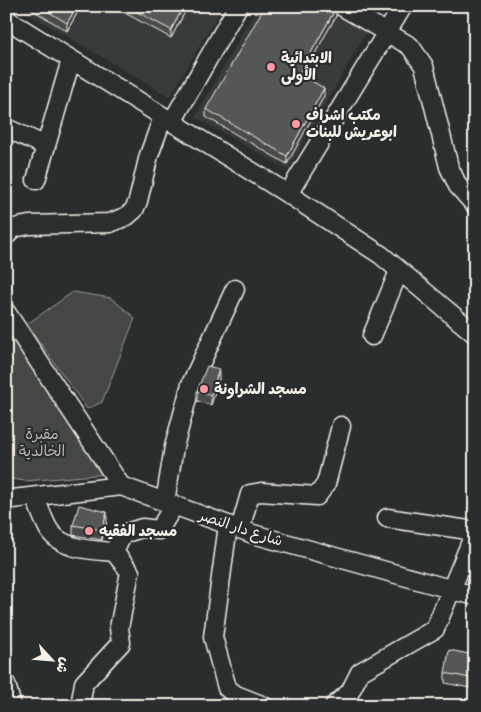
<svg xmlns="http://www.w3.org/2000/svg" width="481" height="712" viewBox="0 0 481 712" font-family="Pangolin,'Playpen Sans Arabic',sans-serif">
<rect width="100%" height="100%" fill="#2a2d2e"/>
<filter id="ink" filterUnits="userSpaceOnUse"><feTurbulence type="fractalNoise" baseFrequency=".02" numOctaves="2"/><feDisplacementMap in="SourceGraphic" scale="10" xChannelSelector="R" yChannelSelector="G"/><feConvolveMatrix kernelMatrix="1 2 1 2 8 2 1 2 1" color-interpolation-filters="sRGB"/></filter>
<g filter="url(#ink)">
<!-- built -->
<path fill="#373a3a" d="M15 6H223L170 97Z
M258 6H324L367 31 288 170 195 117Z"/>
<!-- green -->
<path fill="#444645" stroke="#9c9c96" d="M73 292 111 298 135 318 102 402 87 409 27 324Z
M6 321 107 474 25 481 6 478Z"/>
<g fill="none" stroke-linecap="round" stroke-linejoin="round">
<defs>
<path id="minor" d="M341 6 410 46 424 66 449 167 458 186 475 205
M6 19 288 194 381 255 475 334
M172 122 238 6
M6 128 44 145
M36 180 71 60
M288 194 403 6
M6 236 14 228 29 225 110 223 127 216 134 210 138 201 149 155 163 117
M6 312 121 486
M372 336 399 271
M35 497C39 507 43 520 49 530 62 550 92 550 114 552
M6 498 13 499 121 486 253 534 475 596
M165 502 174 447 191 384 235 289
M387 518 475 531
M228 525 213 637 227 688 236 695 264 706
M240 529 250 494 261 492 317 496 326 484 341 426
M6 684 12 706
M80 706 84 683 121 643 119 628 130 572 114 552 123 534 142 528 159 530 174 505
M334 706 350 692 360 672 435 629 475 532"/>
</defs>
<!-- minor casing -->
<use href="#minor" stroke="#f4f1e8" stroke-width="21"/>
<!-- minor -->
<use href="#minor" stroke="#2a2d2e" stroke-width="18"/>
</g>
<!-- wall -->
<path fill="#494b4a" stroke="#f4f1e8" d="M26 6H81L67 31Z
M112 6H188L171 38Z
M336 16 302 76 324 96 287 164 206 117V109Z
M219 379 211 405 197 401V391Z
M107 522 102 540 73 535V525Z
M474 665 470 688 445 683V673Z"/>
<!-- shaded-wall -->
<path fill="#3c3d3c" stroke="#f4f1e8" d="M77 6H81L67 31V23Z
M184 6H188L171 38V30Z
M336 8V16L299 82V74Z
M324 88V96L287 164V156Z
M219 369V379L211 405V395Z
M107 512V522L102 540V530Z
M474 655V665L470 688V678Z"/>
<!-- building -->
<path fill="#555756" stroke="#f4f1e8" d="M39 6H77L67 23Z
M126 6H184L171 30Z
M265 6H332L336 8 299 74 324 88 287 156 206 109Z
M207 366 219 369 211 395 197 391Z
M79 505 107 512 102 530 73 525Z
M449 650 474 655 470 678 445 673Z"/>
</g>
<!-- markers -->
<g fill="#ff9aa2" stroke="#2a2d2e" stroke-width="2">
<circle cx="271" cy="67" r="5"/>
<circle cx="296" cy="124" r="5"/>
<circle cx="204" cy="389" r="5"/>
<circle cx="89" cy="531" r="5"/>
</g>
<g text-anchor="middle" stroke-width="4.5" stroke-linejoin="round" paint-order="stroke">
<!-- poi labels -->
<g font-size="15" font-weight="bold" fill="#f4f1e8" stroke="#2a2d2e" text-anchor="start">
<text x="281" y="63">الابتدائية<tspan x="281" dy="17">الأولى</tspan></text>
<text x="306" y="120">مكتب اشراف<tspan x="306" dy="17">ابوعريش للبنات</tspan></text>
<text x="214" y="394">مسجد الشراونة</text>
<text x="99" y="536">مسجد الفقيه</text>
</g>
<!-- park labels -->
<g font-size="15" fill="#b6b5af" stroke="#2a2d2e">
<text x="42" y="439">مقبرة<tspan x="42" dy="17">الخالدية</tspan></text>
</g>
<!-- street labels -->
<g font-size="15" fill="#f4f1e8" stroke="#2a2d2e">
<text transform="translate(241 528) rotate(18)" y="5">شارع دار النصر</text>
</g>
</g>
<!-- margin -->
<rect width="481" height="712" fill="none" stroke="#2a2d2e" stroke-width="25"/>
<rect x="12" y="12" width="456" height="687" fill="none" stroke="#f4f1e8" stroke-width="2" filter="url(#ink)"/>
<!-- north arrow -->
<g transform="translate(52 660) rotate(116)" stroke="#2a2d2e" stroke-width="4" paint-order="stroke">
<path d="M0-4L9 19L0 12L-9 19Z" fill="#f4f1e8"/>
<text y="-8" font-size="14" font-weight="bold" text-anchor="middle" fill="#f4f1e8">ش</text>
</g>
</svg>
